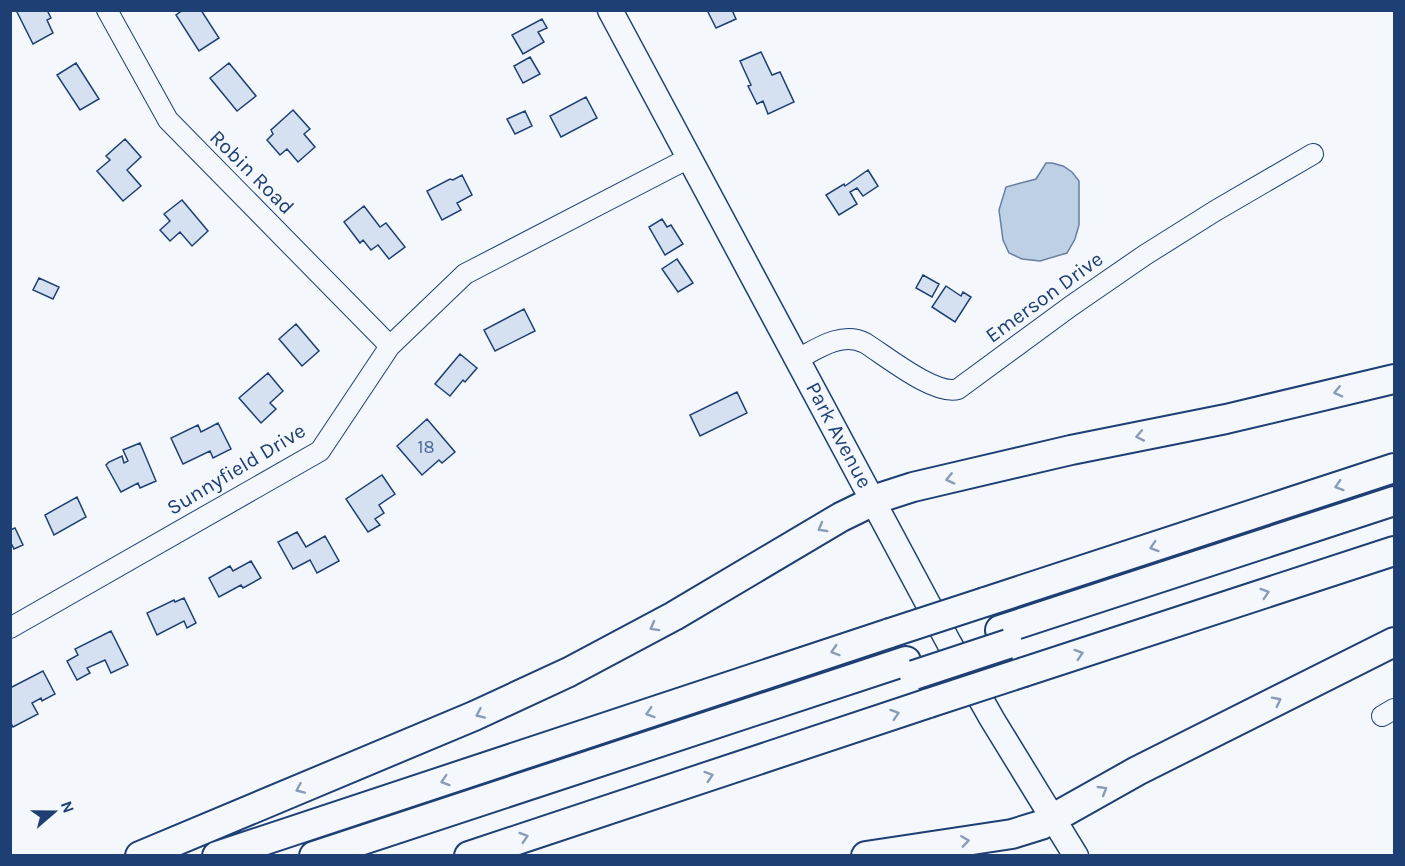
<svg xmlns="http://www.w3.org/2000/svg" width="1405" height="866" viewBox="0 0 1405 866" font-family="Karla,sans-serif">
<rect width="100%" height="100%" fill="#f4f7fb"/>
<!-- water -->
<path fill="#bed0e5" stroke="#687fa3" stroke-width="1.5" d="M1046 163H1052L1063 166 1072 172 1079 181V225L1075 239 1067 253 1040 261 1022 259 1009 253 1003 240 999 210 1006 187 1036 179Z"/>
<!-- building -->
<path fill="#d5e0f0" stroke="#1d3f73" stroke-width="1.5" d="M16 10H47L51 18 47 20 53 33 33 44Z
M183 10H201L219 38 199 51 176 15Z
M707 10H732L736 19 716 28Z
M542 19 547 28 538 32 544 42 523 54 512 35Z
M761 52 772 75 780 72 794 102 768 114 763 101 757 104 748 86 751 85 740 61Z
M530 57 540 74 523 83 514 66Z
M76 63 99 99 80 110 57 75Z
M229 63 256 96 237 111 210 78Z
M586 97 597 118 561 137 550 116Z
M293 110 310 129 304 134 315 147 298 162 287 149 280 155 267 140 273 134 271 130Z
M525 111 532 126 515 134 507 119Z
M125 139 141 157 127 170 141 186 123 201 97 171 110 160 106 156Z
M868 170 878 186 863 196 857 188 850 192 857 204 839 215 826 195 844 184 845 186Z
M462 175 472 195 457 203 461 210 442 220 427 191 450 179 453 180Z
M182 200 208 231 192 246 180 232 170 241 160 230 170 221 164 214Z
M364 206 380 227 386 223 405 247 389 259 378 245 371 250 363 240 360 243 344 222Z
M662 219 667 227 671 225 683 244 665 255 649 227Z
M677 259 693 283 678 292 662 269Z
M923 275 939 284 932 297 916 288Z
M39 278 59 287 53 299 33 290Z
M946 286 961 296 963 292 971 297 955 322 932 307Z
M524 309 535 331 495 351 484 330Z
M296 324 319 351 302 366 279 339Z
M460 354 477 368 465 382 463 380 450 396 435 384Z
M268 373 283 391 270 403 276 409 261 423 239 398Z
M737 392 747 413 700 436 690 415Z
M427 419 455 452 442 463 439 460 422 475 397 446Z
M218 423 231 449 213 458 210 451 183 464 171 438 198 425 201 432Z
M140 443 156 481 140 488 138 483 121 492 106 465 109 462 122 456 124 463 128 461 123 450Z
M382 475 395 494 379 505 384 513 375 519 380 525 368 532 346 499Z
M77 497 86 517 54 535 45 515Z
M15 528 23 545 14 549 12 545 10 546V530Z
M297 532 306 547 325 536 339 561 317 573 310 560 293 569 278 542Z
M251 561 261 578 243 588 241 585 219 597 209 578 230 566 233 571Z
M184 598 196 623 187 628 184 621 157 635 147 613 174 600 175 602Z
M111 631 128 665 111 673 105 660 87 668 90 673 77 680 67 661 78 655 75 649Z
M43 671 55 694 42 701 41 698 32 703 38 714 13 727 10 722V688Z"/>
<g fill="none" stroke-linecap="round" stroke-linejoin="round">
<defs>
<path id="minor" d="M107 10 168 120 390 346
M798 359C818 348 843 331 865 343 886 356 935 396 958 389L1071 306 1145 255 1215 211 1313 154
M10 628 320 451 390 346 465 274 689 158
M1382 716 1394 709"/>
<path id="major" d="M610 10 949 643 992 719 1076 856"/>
<path id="highway" d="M985 602 1394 468
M1000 630 1394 501
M1024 672 1394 551
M140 856 474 716 569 672 674 616 841 517 882 497 913 487 1071 450 1226 419 1394 379
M217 856 890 633
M314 856 906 661
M469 856 929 703
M866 856 1012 834 1041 825 1137 771 1394 642"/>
</defs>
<!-- minor casing -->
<use href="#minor" stroke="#1d3f73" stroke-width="22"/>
<!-- major casing -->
<use href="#major" stroke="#1d3f73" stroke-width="27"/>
<!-- highway casing -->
<use href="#highway" stroke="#1d3f73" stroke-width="32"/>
<!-- minor -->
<use href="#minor" stroke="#f4f7fb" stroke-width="20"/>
<!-- major -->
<use href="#major" stroke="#f4f7fb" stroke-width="24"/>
<!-- highway -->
<use href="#highway" stroke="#f4f7fb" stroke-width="28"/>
<defs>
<path id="highway-bridge" d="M890 633 985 602
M914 675 1008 644
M929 703 1024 672"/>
</defs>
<!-- highway-bridge casing -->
<use href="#highway-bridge" stroke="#1d3f73" stroke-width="32" stroke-linecap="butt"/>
<!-- highway-bridge -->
<use href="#highway-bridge" stroke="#f4f7fb" stroke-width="28"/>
</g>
<!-- one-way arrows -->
<defs><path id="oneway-chevron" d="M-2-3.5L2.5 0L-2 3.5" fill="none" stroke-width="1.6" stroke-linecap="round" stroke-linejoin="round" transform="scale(1.5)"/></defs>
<g stroke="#889bb7">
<use href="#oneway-chevron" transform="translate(1338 392) rotate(167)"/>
<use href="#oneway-chevron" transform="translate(1140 436) rotate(169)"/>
<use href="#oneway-chevron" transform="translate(950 479) rotate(167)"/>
<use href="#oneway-chevron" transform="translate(1339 486) rotate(162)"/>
<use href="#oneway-chevron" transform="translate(822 528) rotate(150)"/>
<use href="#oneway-chevron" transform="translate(1154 547) rotate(162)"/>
<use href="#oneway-chevron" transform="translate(1265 593) rotate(-18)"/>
<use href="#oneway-chevron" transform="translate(654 627) rotate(151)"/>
<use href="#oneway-chevron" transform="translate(835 651) rotate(162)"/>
<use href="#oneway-chevron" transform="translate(1079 654) rotate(-18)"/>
<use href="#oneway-chevron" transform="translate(1277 701) rotate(-27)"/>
<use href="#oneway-chevron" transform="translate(650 713) rotate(162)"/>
<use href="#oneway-chevron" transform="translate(480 714) rotate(156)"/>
<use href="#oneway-chevron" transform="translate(895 714) rotate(-18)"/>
<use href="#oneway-chevron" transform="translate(709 776) rotate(-18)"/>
<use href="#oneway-chevron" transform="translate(445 781) rotate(162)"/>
<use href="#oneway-chevron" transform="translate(300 789) rotate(157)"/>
<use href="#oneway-chevron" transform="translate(1103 790) rotate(-30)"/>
<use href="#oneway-chevron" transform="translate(524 837) rotate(-18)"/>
<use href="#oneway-chevron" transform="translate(965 841) rotate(-8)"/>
</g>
<g text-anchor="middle" stroke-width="4.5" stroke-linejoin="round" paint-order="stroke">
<!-- number labels -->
<g font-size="18" fill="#4b6792">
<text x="426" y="453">18</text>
</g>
<!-- street labels -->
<g font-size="21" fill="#1d3f73" stroke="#f4f7fb">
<text transform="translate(252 172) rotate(45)" y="7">Robin Road</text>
<text transform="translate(1044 297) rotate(-36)" y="7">Emerson Drive</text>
<text transform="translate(839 435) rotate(62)" y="7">Park Avenue</text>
<text transform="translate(236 469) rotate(-31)" y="7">Sunnyfield Drive</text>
</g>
</g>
<!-- border -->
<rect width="1405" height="866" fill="none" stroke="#1d3f73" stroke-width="24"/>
<!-- north arrow -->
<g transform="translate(54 812) rotate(70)" stroke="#f4f7fb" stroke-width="4.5" paint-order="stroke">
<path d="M0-4.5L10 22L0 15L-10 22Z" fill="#1d3f73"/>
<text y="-9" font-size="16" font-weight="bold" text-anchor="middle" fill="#1d3f73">N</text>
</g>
</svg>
